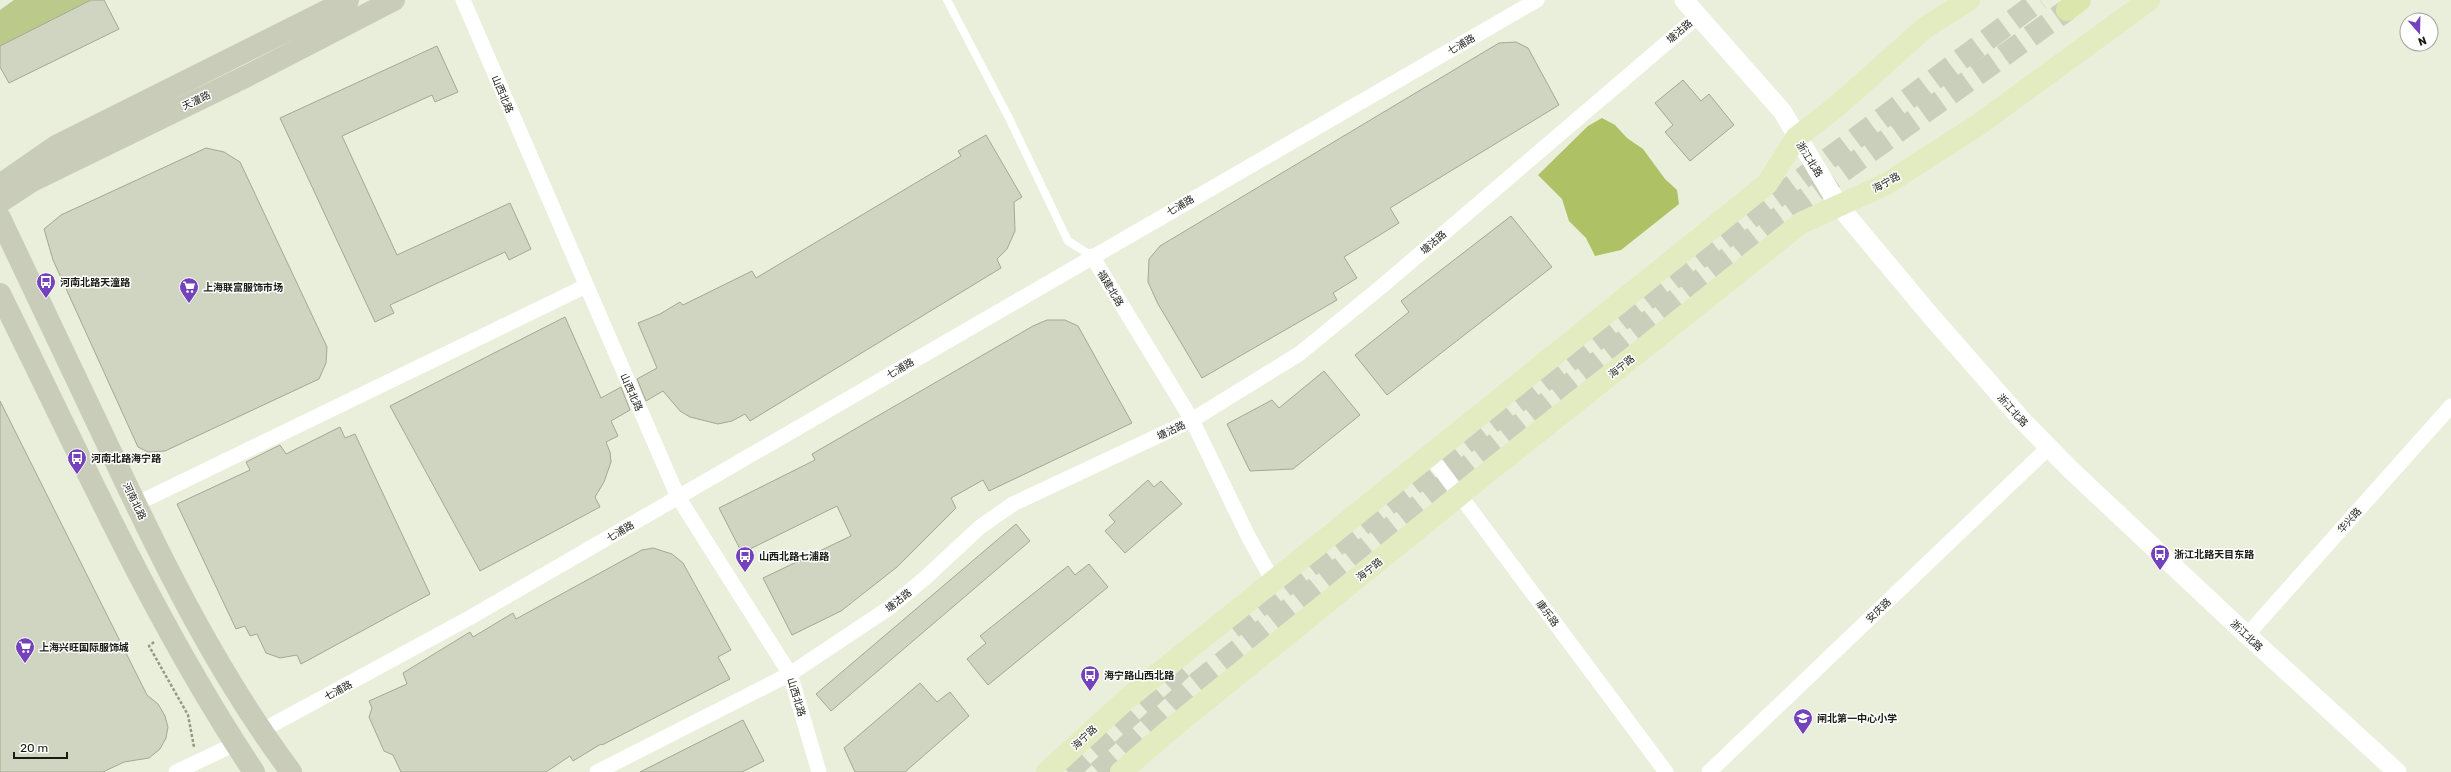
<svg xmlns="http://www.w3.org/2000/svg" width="2451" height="772" viewBox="0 0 2451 772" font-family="Rubik,'Noto Sans SC',sans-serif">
<rect width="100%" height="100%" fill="#e9efda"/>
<!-- green -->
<path fill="#bbc98a" d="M14 0H91L0 46V10Z"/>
<!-- forest -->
<path fill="#afc165" d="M1602 118 1615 125 1627 138 1643 149 1665 179 1677 190 1679 204 1621 250 1595 256 1586 238 1569 221 1562 199 1538 175 1588 126Z"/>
<!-- building -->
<path fill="#d0d5c1" stroke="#a3a794" d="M91 0H104L119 29 9 83 0 67V46Z
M1516 42 1528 48 1559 105 1390 208 1399 223 1344 257 1357 278 1333 293 1337 300 1202 378 1158 304 1148 282 1149 259 1160 246 1499 43Z
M437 46 458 92 435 102 432 95 342 136 397 255 510 203 531 249 509 260 505 252 390 305 394 313 375 322 280 118Z
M1683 80 1701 101 1709 94 1734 125 1690 161 1665 132 1673 125 1655 103Z
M986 135 1022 197 1014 202 1015 231 1007 249 997 259 1001 268 750 421 745 414 732 421 718 424 690 417 680 411 663 391 646 401 637 379 657 368 638 323 660 314 680 302 683 305 752 271 756 278 961 156 958 151Z
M206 148 224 152 240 162 327 347 326 363 319 379 165 451 148 452 138 447 53 260 44 229 61 215Z
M1511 216 1552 267 1387 395 1355 355 1409 312 1401 301Z
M565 317 601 398 621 387 630 410 611 421 618 436 606 442 610 452 611 462 604 482 595 497 600 507 480 571 390 406Z
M1047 320H1065L1078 326 1132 423 989 491 983 480 951 498 956 508 897 567 841 611 792 635 763 578 851 536 837 506 742 553 719 508 815 460 812 454 1033 326Z
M1324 371 1360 415 1293 469 1250 471 1227 424 1272 400 1279 408Z
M0 401 147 695 158 704 165 716 168 727 166 738 160 749 149 758 124 762 103 772H0Z
M340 427 345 438 355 434 430 594 301 664 297 655 280 658 266 653 257 634 250 636 245 626 236 629 177 504 250 470 246 462 280 445 286 454Z
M1148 480 1154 487 1161 481 1182 504 1125 553 1105 531 1115 522 1109 515Z
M1016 524 1030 541 831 711 816 694Z
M653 548 672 554 683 563 731 650 718 657 730 679 602 745 601 744 573 761 570 756 546 772H401L393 755 384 751 369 717 372 708 369 701 407 684 403 673 470 632 473 637 513 613 516 619 642 550Z
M1089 564 1108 587 988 685 967 659 986 643 980 636 1068 566 1075 575Z
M920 683 937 702 950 692 969 716 905 772H855L844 748Z
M743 720 764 761 742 772H640Z"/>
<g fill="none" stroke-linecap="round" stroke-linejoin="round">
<!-- trunk-tunnel -->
<path stroke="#cacfbc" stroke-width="22" stroke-dasharray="22 11" stroke-linecap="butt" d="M1232 628 1768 204 2040 0
M1068 772 1188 663
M1098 772 1189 689 1775 220 2067 10"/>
<!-- path -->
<path stroke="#949888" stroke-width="2.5" stroke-dasharray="3 2" stroke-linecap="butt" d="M154 642 149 646 188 715 194 747"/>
<!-- service -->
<path stroke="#fff" stroke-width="8" d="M947 0 1008 116 1068 241 1092 256"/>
<!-- minor -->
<path stroke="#fff" stroke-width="15" d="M463 0 678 497 790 674 819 772
M1092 256 1192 420 1248 536 1273 581
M1429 454 1666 772
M136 504 586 286
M2247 635 2451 406
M261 731 471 617 1537 0
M176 772 235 744
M597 772 790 674 889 608 924 579 980 527 1013 504 1192 420 1299 354 1381 287 1698 16
M1709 772 2048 448"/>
<!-- tertiary -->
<path stroke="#fff" stroke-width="19" d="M1684 0 1782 111 1839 206 1930 315 2022 420 2072 471 2233 622 2397 772"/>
<!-- secondary -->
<path stroke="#c8ccb8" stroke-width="22" d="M3 187 7 180 56 146 348 0
M0 202 32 181 247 76 394 0
M0 218C38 297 75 376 112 454 164 565 218 674 291 772
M0 294C80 455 154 622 254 772"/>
<!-- primary -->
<path stroke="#e3ecc1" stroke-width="22" d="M1047 772 1128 698 1767 184 1796 138 1836 107 1926 27 1969 0
M1121 772 1167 732 1488 472 1801 223 1886 184 1978 125 2149 0"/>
<!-- trunk -->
<path stroke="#dae6ac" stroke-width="22" d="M2067 10 2080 0"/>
</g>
<!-- icons -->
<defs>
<symbol id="bus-pin" viewBox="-11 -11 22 30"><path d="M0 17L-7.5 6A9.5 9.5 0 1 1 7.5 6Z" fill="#7443bb" stroke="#fff"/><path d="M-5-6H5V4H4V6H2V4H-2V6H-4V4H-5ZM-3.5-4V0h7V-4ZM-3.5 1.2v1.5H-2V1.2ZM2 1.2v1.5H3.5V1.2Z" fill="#fff"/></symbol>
<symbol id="supermarket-pin" viewBox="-11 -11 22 30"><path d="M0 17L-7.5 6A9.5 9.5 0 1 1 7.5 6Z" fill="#7443bb" stroke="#fff"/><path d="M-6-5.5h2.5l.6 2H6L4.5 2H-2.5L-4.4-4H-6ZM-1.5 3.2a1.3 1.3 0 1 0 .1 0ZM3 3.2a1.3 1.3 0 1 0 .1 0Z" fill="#fff"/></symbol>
<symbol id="school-pin" viewBox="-11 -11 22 30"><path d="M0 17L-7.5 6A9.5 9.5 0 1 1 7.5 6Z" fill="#7443bb" stroke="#fff"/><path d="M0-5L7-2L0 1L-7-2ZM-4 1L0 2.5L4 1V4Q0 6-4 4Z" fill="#fff"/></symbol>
</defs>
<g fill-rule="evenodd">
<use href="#bus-pin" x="35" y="271" width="22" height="30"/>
<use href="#supermarket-pin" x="178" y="276" width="22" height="30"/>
<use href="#bus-pin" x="66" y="447" width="22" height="30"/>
<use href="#bus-pin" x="2149" y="543" width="22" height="30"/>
<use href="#bus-pin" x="734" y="545" width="22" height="30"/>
<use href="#supermarket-pin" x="14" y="636" width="22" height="30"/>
<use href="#bus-pin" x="1079" y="664" width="22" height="30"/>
<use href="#school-pin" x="1792" y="707" width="22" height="30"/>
</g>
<g text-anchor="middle" stroke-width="3" stroke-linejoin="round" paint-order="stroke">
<!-- street labels -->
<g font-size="10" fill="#1a1c14" stroke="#fff">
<text transform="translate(1679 31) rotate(-41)" y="4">塘沽路</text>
<text transform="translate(1461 44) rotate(-30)" y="4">七浦路</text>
<text transform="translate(503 94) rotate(67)" y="4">山西北路</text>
<text transform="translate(196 100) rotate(-25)" y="4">天潼路</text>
<text transform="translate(1810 159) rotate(58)" y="4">浙江北路</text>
<text transform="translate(1886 182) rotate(-29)" y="4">海宁路</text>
<text transform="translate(1180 205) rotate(-30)" y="4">七浦路</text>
<text transform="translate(1433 242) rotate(-41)" y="4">塘沽路</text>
<text transform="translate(1111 288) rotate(59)" y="4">福建北路</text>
<text transform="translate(1621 366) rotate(-38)" y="4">海宁路</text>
<text transform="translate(900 368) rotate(-30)" y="4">七浦路</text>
<text transform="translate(632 392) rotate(66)" y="4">山西北路</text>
<text transform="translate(2013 410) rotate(48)" y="4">浙江北路</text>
<text transform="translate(1171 430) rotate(-25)" y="4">塘沽路</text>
<text transform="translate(135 501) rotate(64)" y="4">河南北路</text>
<text transform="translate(2349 520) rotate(-48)" y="4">华兴路</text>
<text transform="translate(620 531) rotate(-30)" y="4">七浦路</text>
<text transform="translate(1369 569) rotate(-39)" y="4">海宁路</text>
<text transform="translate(898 600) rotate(-38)" y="4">塘沽路</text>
<text transform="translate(1878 610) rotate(-44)" y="4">安庆路</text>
<text transform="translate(1548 613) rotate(53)" y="4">康乐路</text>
<text transform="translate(2247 635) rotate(43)" y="4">浙江北路</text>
<text transform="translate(338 690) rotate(-28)" y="4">七浦路</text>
<text transform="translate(797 697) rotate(73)" y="4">山西北路</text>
<text transform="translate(1084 737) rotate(-43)" y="4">海宁路</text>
</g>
<!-- poi labels -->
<g font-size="10" font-weight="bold" fill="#1a1c14" stroke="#fff" text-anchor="start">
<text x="60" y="286">河南北路天潼路</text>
<text x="203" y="291">上海联富服饰市场</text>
<text x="91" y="462">河南北路海宁路</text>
<text x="2174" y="558">浙江北路天目东路</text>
<text x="759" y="560">山西北路七浦路</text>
<text x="39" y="651">上海兴旺国际服饰城</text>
<text x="1104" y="679">海宁路山西北路</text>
<text x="1817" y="722">闸北第一中心小学</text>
</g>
</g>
<!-- north arrow -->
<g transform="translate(2419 32) rotate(160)"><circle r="19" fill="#ffffff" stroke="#a3a4a1"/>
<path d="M0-3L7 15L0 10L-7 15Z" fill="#7443bb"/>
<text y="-6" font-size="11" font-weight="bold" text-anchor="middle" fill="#1a1c14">N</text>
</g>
<!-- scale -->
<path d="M14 752v6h53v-6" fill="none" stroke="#1a1c14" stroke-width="2"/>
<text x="20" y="752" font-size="12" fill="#1a1c14" stroke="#ffffff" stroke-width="3" paint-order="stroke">20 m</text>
</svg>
